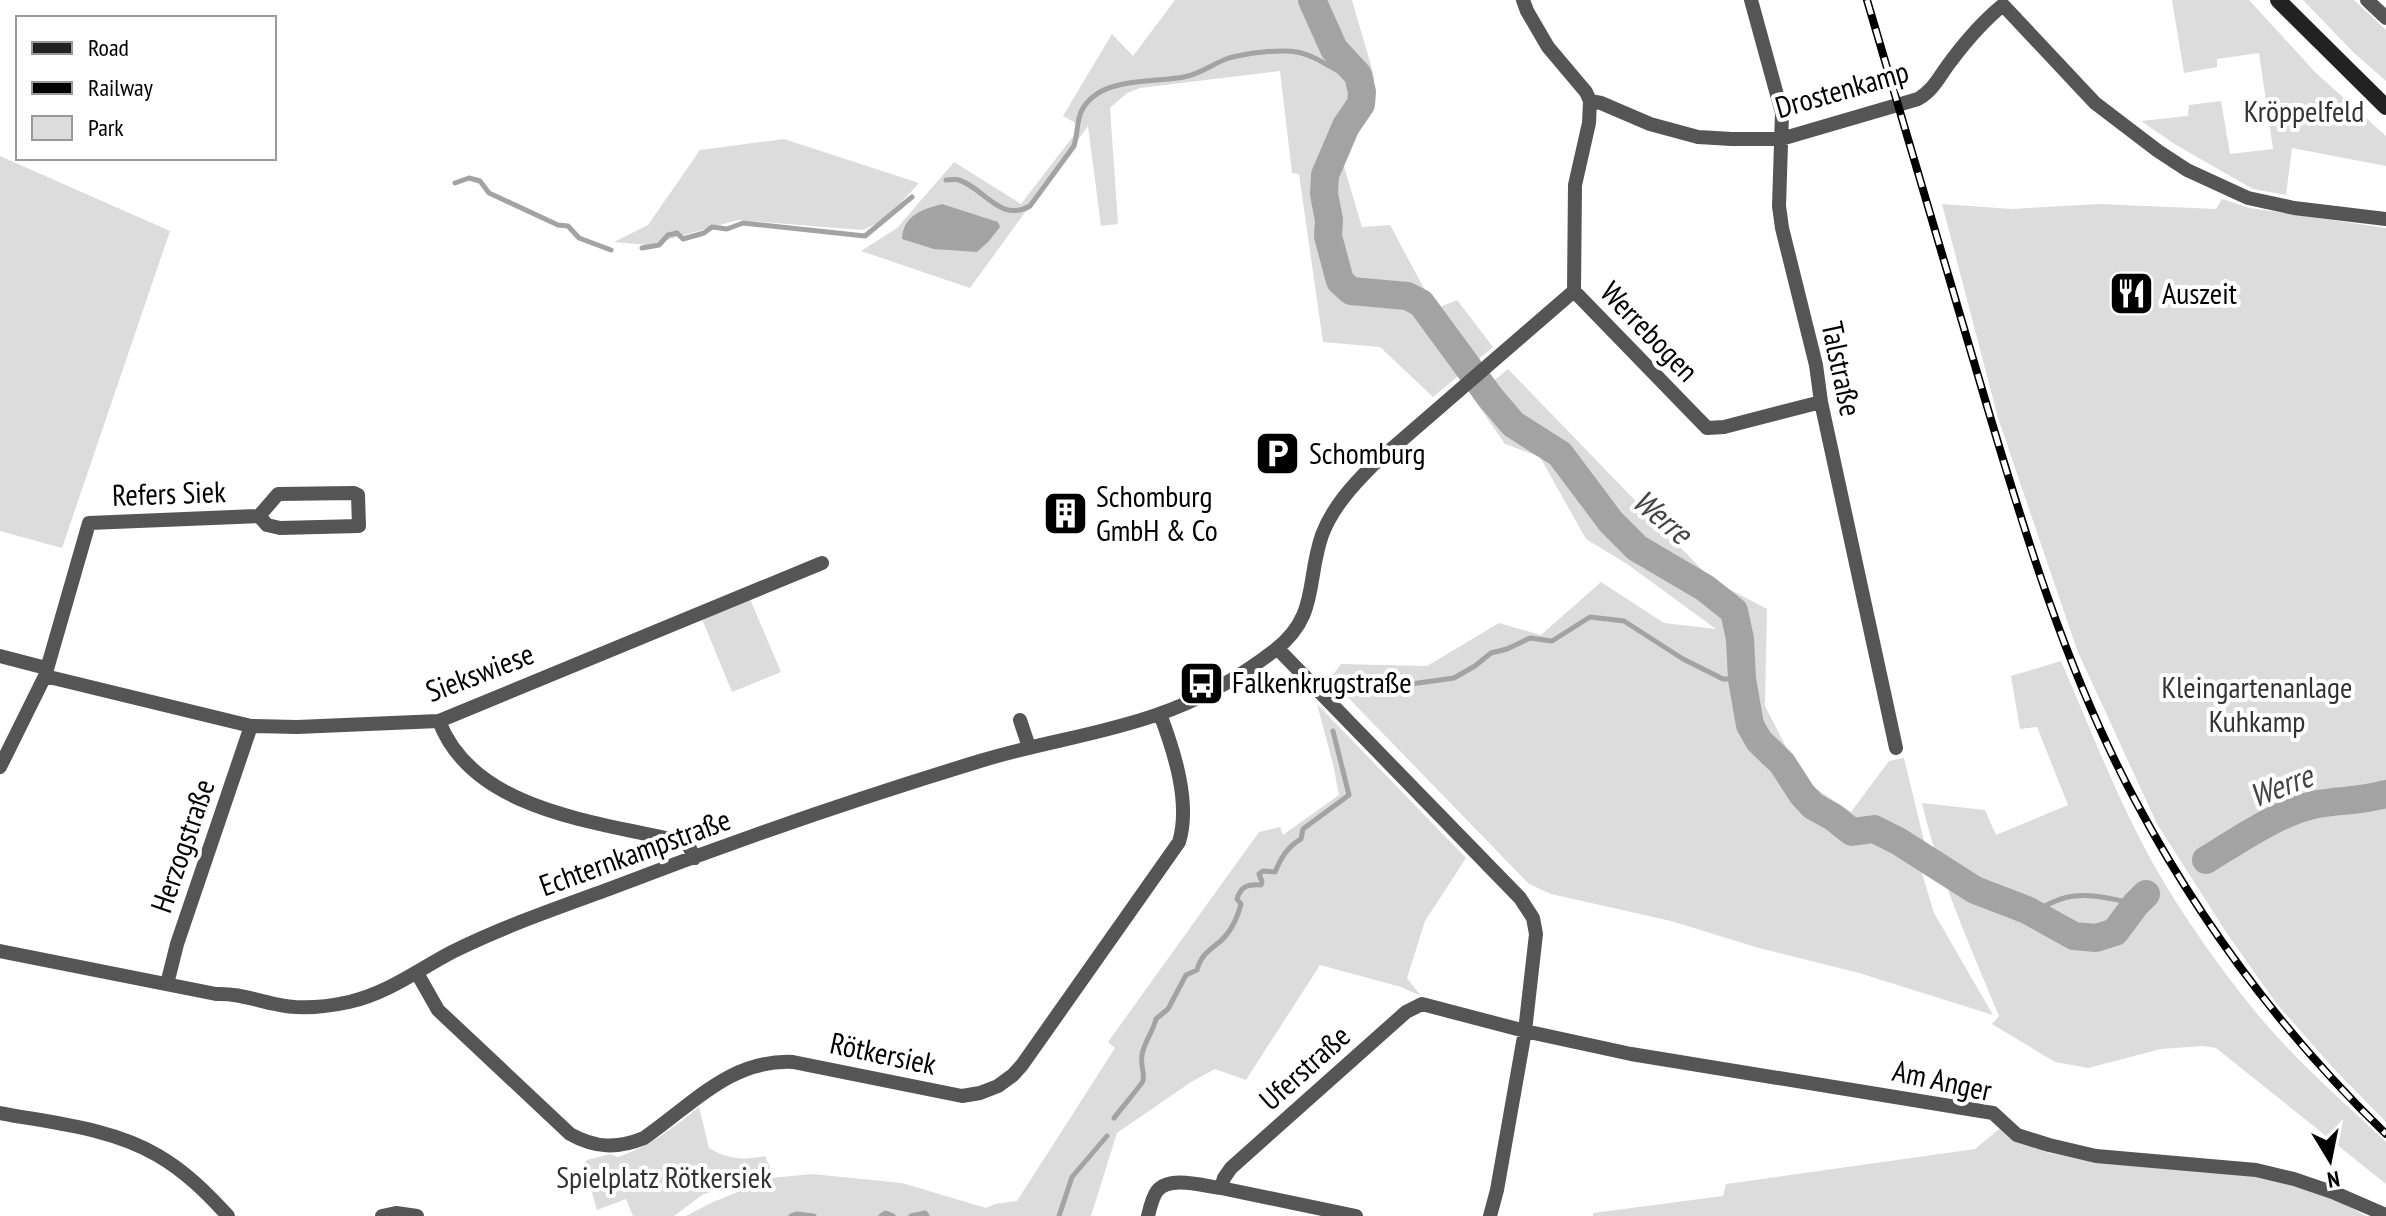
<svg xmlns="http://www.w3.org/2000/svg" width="2386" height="1216" viewBox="0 0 2386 1216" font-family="'PT Sans Narrow',sans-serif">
<rect width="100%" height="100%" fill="#fff"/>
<!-- green -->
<path fill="#dcdcdc" d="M1175 0H1352L1374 76 1372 110 1342 160 1362 227 1390 225 1435 309 1457 300 1493 347 1433 397 1380 347 1323 342 1299 174 1292 173 1280 71 1140 88 1127 93 1110 108 1118 224 1101 226 1088 126 970 288 861 251 897 228 954 162 1021 204 1081 126 1063 116 1112 34 1133 56Z
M2172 0H2249L2316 73 2386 136V166L2292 148 2286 195 2253 189 2176 145 2141 121 2188 116 2189 105 2221 101 2230 154 2273 149 2259 53 2217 59V67L2184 73Z
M2303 0H2354L2386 30V81L2353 52Z
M784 139 919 183 886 219 863 230 738 220 648 245 614 242 648 225 700 150Z
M0 156 170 231 62 548 0 531Z
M2222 199 2250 208 2386 228V1122L2334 1069 2276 1003 2226 932 2157 824 2077 650 1998 418 1942 204 2012 209 2099 204 2216 209Z
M1508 369 1712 580 1767 609 1765 706 1803 780 1851 812 1889 761 1904 758 1927 853 1869 815 1886 839 1919 863 1934 913 1993 1015 1859 973 1759 948 1671 921 1551 894 1529 884 1330 679 1341 664 1427 666 1499 623 1541 635 1601 582 1664 623 1716 629 1627 564 1586 539 1540 457 1505 444 1473 398Z
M750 599 781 672 732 692 702 619Z
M2061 661C2091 730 2118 801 2155 867 2184 918 2226 977 2264 1022 2301 1065 2344 1103 2386 1142V1184L2216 1048 2203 1046 2161 1049 2088 1068 2055 1062 1992 1024 1999 1016C1970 946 1939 877 1922 803L1985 810 1996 835 2068 805 2037 727 2020 729 2011 676Z
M1317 704 1466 858 1425 921 1407 978 1421 996 1401 987 1320 965 1246 1080 1215 1069 1191 1082 1117 1133 1091 1216H686L711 1203 771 1178 812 1174 902 1183 986 1208 995 1204 1017 1201 1115 1048 1108 1042 1259 832 1280 827 1283 835 1339 795 1333 764Z
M699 1107 709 1148C729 1160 743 1160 765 1156L771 1170 702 1195 674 1216H633L626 1199 597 1210 584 1164 587 1160 610 1154 618 1157C650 1146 673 1128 699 1107Z
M2005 1124 2045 1152 2084 1160 2256 1175 2294 1183 2333 1198 2366 1216H1593V1213L1723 1196 1726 1184 1975 1149Z"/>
<!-- water -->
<path fill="#a3a3a3" d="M942 204 998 222 1000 227 989 241 977 252 934 249 902 239C903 215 923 209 942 204Z"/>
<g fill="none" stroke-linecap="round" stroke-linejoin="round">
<!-- stream -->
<path stroke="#a3a3a3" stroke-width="5" d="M946 180C949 180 957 179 959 180 984 188 1000 223 1030 206L1074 146C1080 125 1074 112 1094 96 1115 79 1157 82 1184 77 1200 74 1214 63 1229 58 1247 53 1280 49 1297 52 1319 56 1338 74 1359 81
M455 183 469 178 480 181 489 193 558 225 568 226 579 238 611 250
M642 248 659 245 668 235 677 233 683 239 704 233 712 227 727 229 743 223 865 236 912 197
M1354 692 1454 678 1475 666 1491 653 1507 649 1530 638 1552 641 1590 617 1624 621 1683 659 1723 679H1742
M2032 913C2042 908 2051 902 2061 899 2086 891 2112 899 2136 904
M1114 1118C1119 1111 1142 1084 1143 1081 1145 1073 1140 1065 1142 1055 1144 1042 1153 1032 1156 1019L1168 1009 1186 975 1197 970C1201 956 1206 953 1217 944 1229 935 1237 919 1241 904L1237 899C1241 886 1248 884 1261 885L1262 882 1259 874 1263 871 1275 872C1281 858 1287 847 1301 839L1303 829 1349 795 1333 731
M791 1216 796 1214 814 1216
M881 1216 886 1213 893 1216
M911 1216 925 1213 927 1216
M1059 1216 1072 1177 1107 1136"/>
<!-- river -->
<path stroke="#a3a3a3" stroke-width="28" d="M1312 0 1334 49 1358 75 1362 92 1361 104 1346 126 1325 175 1324 194 1329 220 1328 236 1340 281 1351 291 1407 296 1421 303 1490 397 1513 424 1560 454 1611 522 1637 548 1705 588 1734 611 1740 639 1742 679 1750 725 1759 741 1782 763 1802 794 1813 806 1833 817 1852 832 1874 829 1898 841 1975 890 2027 910 2074 936 2096 938 2115 932 2136 904 2146 894
M2206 860C2237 841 2282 810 2318 804 2341 800 2363 801 2386 794"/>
<!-- minor -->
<path stroke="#555" stroke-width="14" d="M1523 0 1527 11 1548 47 1586 92 1590 101 1589 123 1575 185 1574 291 1707 428 1724 427 1821 402
M1751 0 1782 113 1779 206 1782 228 1816 365 1821 402 1896 748
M2367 0 2386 18
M1590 101 1601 103 1650 124 1698 137 1732 139H1781L1918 99C1934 90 1940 75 1951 61 1966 41 1983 21 2003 5L2095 103 2158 151 2187 170 2248 198 2294 208 2386 219
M354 493 358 495 359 526 280 528 267 525 259 516 278 494Z
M1277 648 1520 898 1533 918 1536 934 1525 1031 1497 1190 1490 1216
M0 656 46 668
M45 676 251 726 297 727 439 721 822 563
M1020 720 1029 747
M439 721C474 814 605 822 687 843L695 858
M0 767 45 676 89 523 259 516
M0 951 216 994C237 993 255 1000 275 1004 299 1010 326 1007 349 1002 388 993 418 970 452 952 502 927 557 908 609 889 731 842 855 799 980 761 1038 743 1099 735 1156 715 1198 701 1240 677 1275 650 1319 616 1306 581 1322 535 1332 508 1353 485 1373 465L1574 291
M417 973 438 1010 570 1134C595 1148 617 1149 644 1138 692 1105 730 1059 793 1062L962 1096 980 1093 998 1086 1013 1075 1022 1065 1179 842C1191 803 1174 751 1160 714
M167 984 177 944 251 726
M0 1113C52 1123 111 1128 157 1155 185 1171 207 1193 228 1216
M1221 1188 1356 1216
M382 1216 396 1213 417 1216
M1148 1216C1150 1208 1152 1198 1157 1191 1169 1175 1204 1186 1221 1188L1224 1178 1231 1168 1406 1012 1422 1004 1525 1031 1631 1054 1993 1113 2017 1135 2049 1145 2096 1156 2256 1170 2294 1179 2335 1193 2386 1215"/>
<!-- secondary -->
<path stroke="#222" stroke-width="16" d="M2278 0 2386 107"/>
<defs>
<path id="rail" d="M1867 0C1906 132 1945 264 1984 396 2025 534 2067 673 2135 800 2201 924 2285 1036 2386 1134"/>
</defs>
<!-- rail casing -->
<use href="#rail" stroke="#000" stroke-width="8"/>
<!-- rail -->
<use href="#rail" stroke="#fff" stroke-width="5" stroke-dasharray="15" stroke-linecap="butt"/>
</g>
<!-- icons -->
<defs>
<symbol id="restaurant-square" viewBox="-11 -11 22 22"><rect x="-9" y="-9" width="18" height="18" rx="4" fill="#000" stroke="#fff"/><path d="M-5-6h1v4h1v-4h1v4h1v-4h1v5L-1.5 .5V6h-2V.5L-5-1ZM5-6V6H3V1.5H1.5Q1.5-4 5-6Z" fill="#fff"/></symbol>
<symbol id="parking-square" viewBox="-11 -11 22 22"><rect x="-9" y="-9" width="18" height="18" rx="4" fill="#000" stroke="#fff"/><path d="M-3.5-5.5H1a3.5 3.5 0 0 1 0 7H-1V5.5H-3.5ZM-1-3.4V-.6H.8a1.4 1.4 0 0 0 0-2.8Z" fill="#fff"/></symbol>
<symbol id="building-square" viewBox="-11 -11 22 22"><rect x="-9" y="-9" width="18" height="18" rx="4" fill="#000" stroke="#fff"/><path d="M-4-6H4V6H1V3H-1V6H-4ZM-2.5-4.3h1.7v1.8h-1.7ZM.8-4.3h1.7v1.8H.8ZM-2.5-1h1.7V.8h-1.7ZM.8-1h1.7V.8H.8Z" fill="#fff"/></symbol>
<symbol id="bus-square" viewBox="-11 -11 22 22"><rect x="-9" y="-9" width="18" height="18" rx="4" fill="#000" stroke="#fff"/><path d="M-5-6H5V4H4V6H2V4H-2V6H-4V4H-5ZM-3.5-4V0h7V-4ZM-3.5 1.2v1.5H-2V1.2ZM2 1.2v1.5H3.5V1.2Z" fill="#fff"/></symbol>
</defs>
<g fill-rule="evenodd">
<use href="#restaurant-square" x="2106" y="268" width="51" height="51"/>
<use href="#parking-square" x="1252" y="428" width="51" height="51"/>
<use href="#building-square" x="1040" y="488" width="51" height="51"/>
<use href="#bus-square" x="1176" y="658" width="51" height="51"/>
</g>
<g text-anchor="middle" stroke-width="8" stroke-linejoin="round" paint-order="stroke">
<!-- street labels -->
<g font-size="30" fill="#000" stroke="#fff">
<text transform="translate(1842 90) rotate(-16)" y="10">Drostenkamp</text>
<text transform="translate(1649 332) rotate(46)" y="10">Werrebogen</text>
<text transform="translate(1841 369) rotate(78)" y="10">Talstraße</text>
<text transform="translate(169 494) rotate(-2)" y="10">Refers Siek</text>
<text transform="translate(480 673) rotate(-21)" y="10">Siekswiese</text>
<text transform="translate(183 846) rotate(-71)" y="10">Herzogstraße</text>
<text transform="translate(635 853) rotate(-20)" y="10">Echternkampstraße</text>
<text transform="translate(883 1054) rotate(12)" y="10">Rötkersiek</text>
<text transform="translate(1305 1068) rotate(-42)" y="10">Uferstraße</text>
<text transform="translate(1942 1081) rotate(12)" y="10">Am Anger</text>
</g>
<!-- park labels -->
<g font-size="30" fill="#333" stroke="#fff">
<text x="2304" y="122">Kröppelfeld</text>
<text x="2257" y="698">Kleingartenanlage<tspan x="2257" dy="34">Kuhkamp</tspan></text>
<text x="664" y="1188">Spielplatz Rötkersiek</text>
</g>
<!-- poi labels -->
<g font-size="30" fill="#000" stroke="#fff" text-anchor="start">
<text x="2162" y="304">Auszeit</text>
<text x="1309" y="464">Schomburg</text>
<text x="1096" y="507">Schomburg<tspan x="1096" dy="34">GmbH &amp; Co</tspan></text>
<text x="1232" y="693">Falkenkrugstraße</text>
</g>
<!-- water labels -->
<g font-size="32" font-style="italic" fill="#444" stroke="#fff">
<text transform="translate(1662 517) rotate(40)" y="11">Werre</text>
<text transform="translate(2281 786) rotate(-21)" y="11">Werre</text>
</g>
</g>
<!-- legend -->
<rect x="16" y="16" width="260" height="144" fill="#ffffff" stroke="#999999" stroke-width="2"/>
<rect x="32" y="42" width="40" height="12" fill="#222222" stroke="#999999" stroke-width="2"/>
<text x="88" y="56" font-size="24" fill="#000000">Road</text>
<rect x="32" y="82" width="40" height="12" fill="#000000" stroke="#999999" stroke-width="2"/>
<text x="88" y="96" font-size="24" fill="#000000">Railway</text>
<rect x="32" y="116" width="40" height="24" fill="#dcdcdc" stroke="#999999" stroke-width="2"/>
<text x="88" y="136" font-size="24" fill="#000000">Park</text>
<!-- north arrow -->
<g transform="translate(2330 1160) rotate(170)" stroke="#ffffff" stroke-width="6" paint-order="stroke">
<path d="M0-6L14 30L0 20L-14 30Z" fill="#000000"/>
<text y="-12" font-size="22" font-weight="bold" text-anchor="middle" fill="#000000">N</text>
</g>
</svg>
